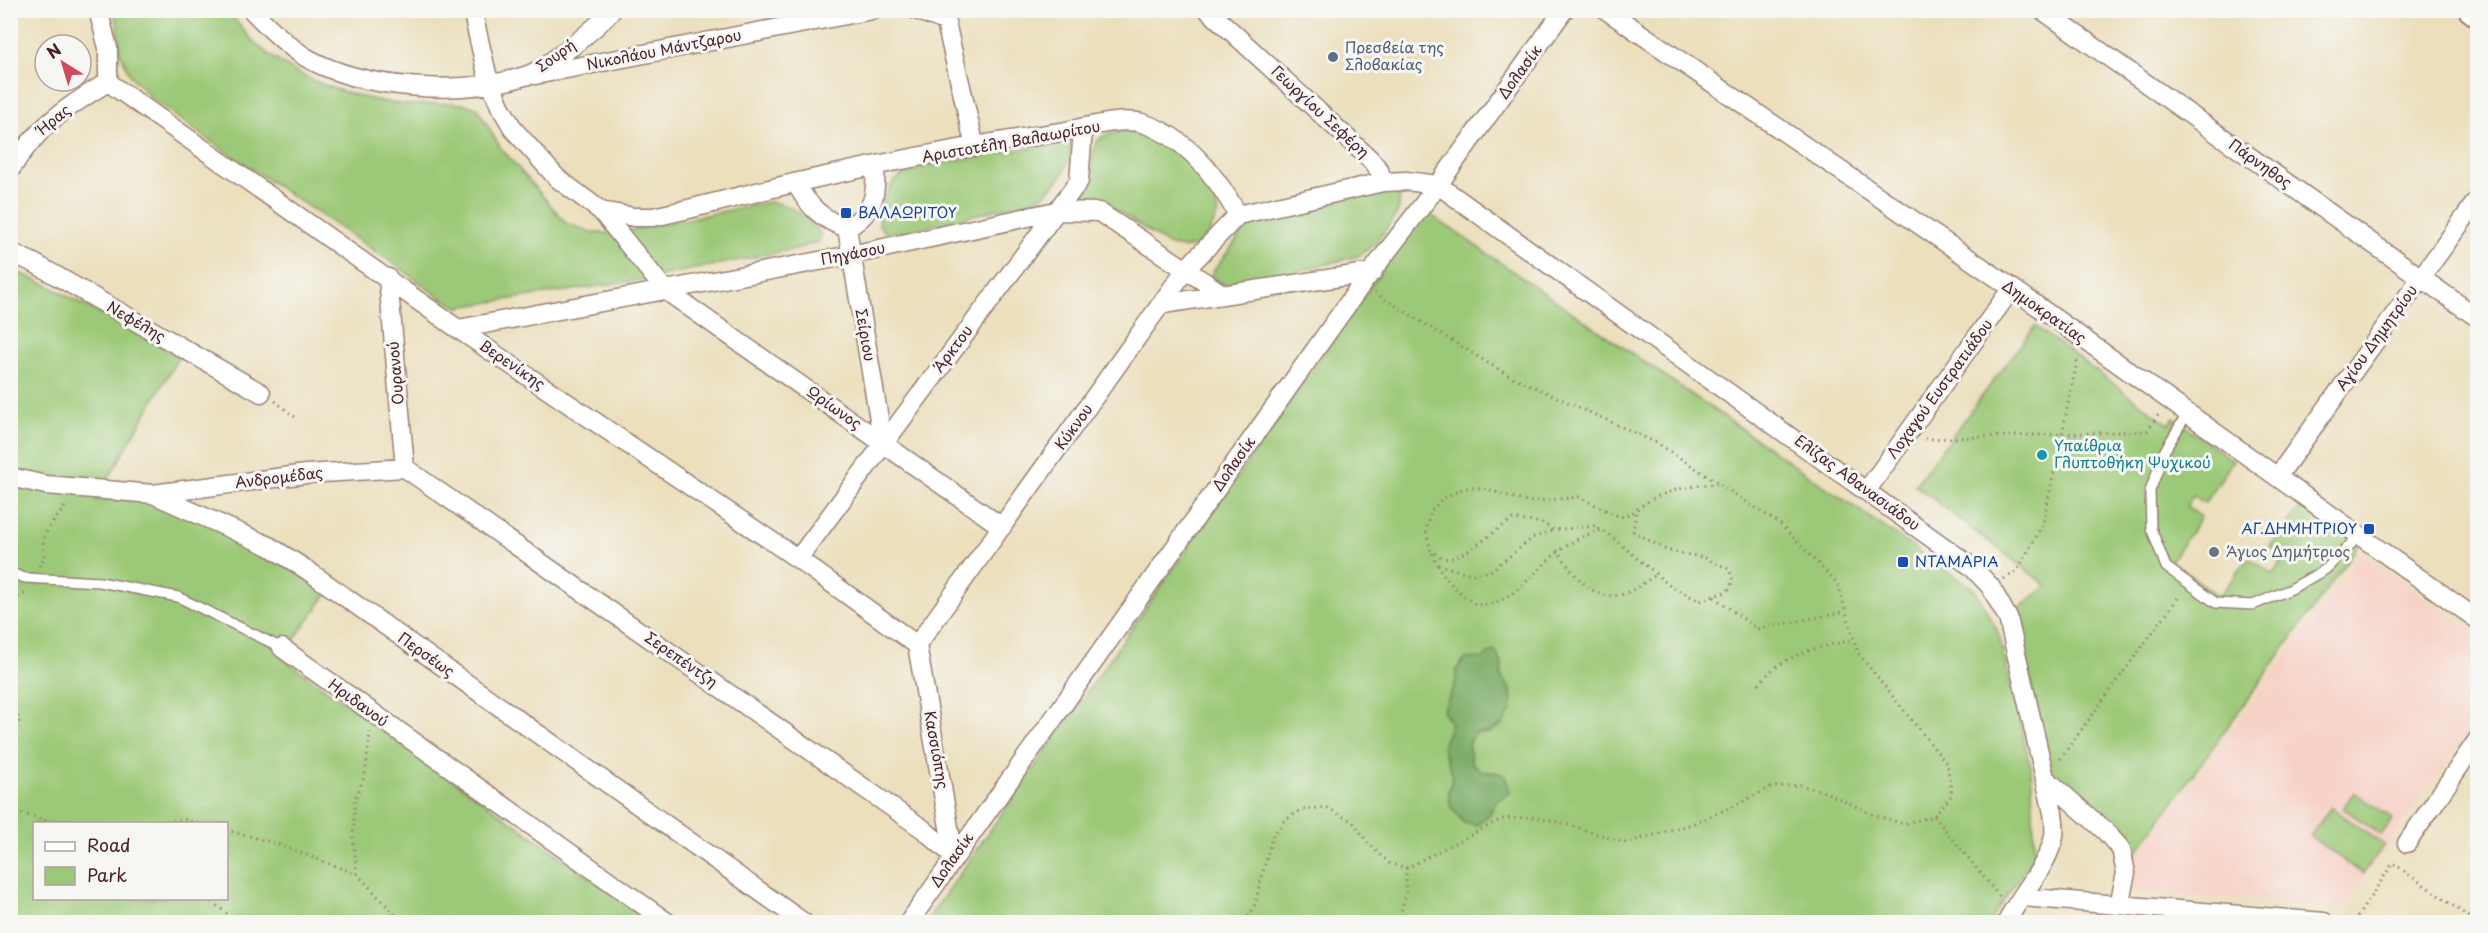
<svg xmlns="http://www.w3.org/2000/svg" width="2488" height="933" viewBox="0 0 2488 933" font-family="'Playpen Sans',sans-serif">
<rect width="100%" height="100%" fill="#f6f6f2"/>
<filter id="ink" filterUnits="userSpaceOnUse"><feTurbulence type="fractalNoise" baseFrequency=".0167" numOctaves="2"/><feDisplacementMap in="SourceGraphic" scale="12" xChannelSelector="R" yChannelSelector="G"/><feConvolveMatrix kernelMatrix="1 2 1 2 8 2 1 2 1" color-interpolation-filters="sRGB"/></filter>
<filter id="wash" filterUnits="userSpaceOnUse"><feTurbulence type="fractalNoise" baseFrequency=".008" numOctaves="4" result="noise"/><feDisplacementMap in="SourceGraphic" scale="24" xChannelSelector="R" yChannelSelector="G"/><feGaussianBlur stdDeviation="1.35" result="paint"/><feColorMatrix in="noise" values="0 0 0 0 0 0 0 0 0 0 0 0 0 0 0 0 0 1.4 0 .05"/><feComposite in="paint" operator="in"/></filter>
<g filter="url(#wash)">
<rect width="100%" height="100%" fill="#ebdfbc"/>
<!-- built -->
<path fill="#f7d1c6" d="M2360 553 2477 634V720L2343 907 2131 891 2135 860Z"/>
<!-- green -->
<path fill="#9cc977" stroke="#737451" stroke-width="1.5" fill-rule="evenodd" d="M112 11H228C236 21 245 33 254 42 293 78 349 98 400 104 426 107 452 98 477 108L500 147 566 223 590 232 613 234 769 202C787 202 812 219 821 235L818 242 795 249 640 280 458 307 439 297 403 270 210 141 151 98 130 75 120 52 117 22Z
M1134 131 1155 137 1180 152 1216 201 1218 213 1210 231 1197 245 1183 248 1168 245 1114 208 1088 197 1084 192C1102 155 1077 132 1134 131Z
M1063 141 1072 143C1069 171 1060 180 1039 199L901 233 885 232 879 225 880 208 892 184 902 175 927 166Z
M1394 190 1400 198 1398 212 1375 244 1358 256 1247 284 1227 286 1210 276 1246 227 1259 220 1378 191Z
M1424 210 1975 590 1998 632 2031 767 2035 855 1993 916 1992 922H926Z
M10 269 45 284 179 356 96 500 140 498 174 504 331 589 281 657 652 922H11ZM34 824H226V898H34Z
M2035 326 2168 424 2174 418 2233 461 2205 503 2193 495 2186 506 2201 517 2171 561 2219 596 2249 558 2273 574 2283 560 2270 546 2304 504 2359 545 2134 856 2122 834 2078 796 2053 780 2015 611 2047 586 1915 485Z
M2354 792 2393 819 2381 835 2343 808Z
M2331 807 2384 845 2363 874 2310 836Z"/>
<!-- forest -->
<path fill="#7dad68" stroke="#64664a" stroke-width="1.5" d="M1494 650 1502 663 1501 677 1511 690 1512 708 1503 724 1489 733H1475L1468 744 1472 763 1482 772H1495L1505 776 1510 793 1495 802 1490 814 1477 825 1464 823 1451 807 1448 792 1453 776 1442 746 1451 724 1443 711 1456 681V671L1465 659 1483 658Z"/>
</g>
<g filter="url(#ink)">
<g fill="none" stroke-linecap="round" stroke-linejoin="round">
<defs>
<path id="service" d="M2187 414 2165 450 2150 491 2151 528 2166 567 2216 603 2253 605 2291 589 2326 569 2359 536
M10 573 25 578 100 582 178 597 282 648"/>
<path id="minor" d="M98 10 108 48V82
M252 10C268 27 287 46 307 58 364 90 463 96 525 76 544 71 599 26 612 10
M472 10 487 74 500 106 514 130 557 178 601 211 665 290 1002 527
M916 10 945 21
M943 10 975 147
M1208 10 1370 159 1379 170 1383 182
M1606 10 2012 288 2478 620
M2042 10 2478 318
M535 75 872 10
M108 82 458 329 798 559 917 645
M10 170C38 126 65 108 108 82
M796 183C808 206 822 220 847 228 873 213 877 196 875 167
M601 211 634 217H653C701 207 747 194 794 183 882 163 972 145 1061 132 1083 128 1121 117 1142 123 1185 136 1217 177 1238 215
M1238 215 1383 182 1406 181 1438 185 1972 567 1990 586 2008 618 2053 813C2054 820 2055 829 2054 836 2047 869 2020 893 2007 922
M847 228 883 443
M10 252 34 263 261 393
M388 278 405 468
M1163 304 1373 272
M458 329 851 255 1056 211 1099 212 1224 295
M405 468 923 829 954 856
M10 477 46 485 153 494 269 546 307 570 803 922
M2277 477 2478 199
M1867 490 2012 288
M153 494 306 474 405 468
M798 559 1079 181 1083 129
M917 645 1186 269 1238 215
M917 645 954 856
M282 648 667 922
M2045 778 2105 831 2121 849 2126 873 2119 905
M2407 843 2478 739
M2022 897 2324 922
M909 922 1359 288 1438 185 1564 10"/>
<path id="tertiary" d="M2470 10 2478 16"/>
</defs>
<!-- service casing -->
<use href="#service" stroke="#9a7f74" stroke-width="12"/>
<!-- minor casing -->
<use href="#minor" stroke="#9a7f74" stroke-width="21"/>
<!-- tertiary casing -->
<use href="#tertiary" stroke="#9a7f74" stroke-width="26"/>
<!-- path -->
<path stroke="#9a7f74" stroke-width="3" stroke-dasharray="1.5 4.5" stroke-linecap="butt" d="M275 401 295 417
M1925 439 2147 431 2159 414
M1636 513 1633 531 1666 550 1705 558 1729 569 1733 580 1728 591 1700 601 1670 586 1610 535 1594 526 1554 530 1542 523 1513 519C1497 528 1460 563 1444 558 1439 557 1435 553 1431 551L1426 531 1431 511 1442 499 1464 488H1483L1527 502 1579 497 1620 517C1633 514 1634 511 1644 504 1665 490 1692 485 1717 484
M1557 550C1572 571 1592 604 1623 594 1634 591 1646 581 1656 575
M1432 553C1441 576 1456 592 1477 605 1484 604 1493 604 1500 601 1541 578 1550 543 1603 530
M1438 565 1472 574 1489 572 1533 538 1554 530
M39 566 45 556C37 533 55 523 66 505
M2004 579 2017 571 2043 524 2078 357
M1714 597 1757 629 1844 612
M10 606 17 598 27 592
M1759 684C1782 654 1818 647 1853 640
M10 707 20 719 10 744
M2060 759 2180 595
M10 810 58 824
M1934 816 2001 898
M10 822V824
M155 824 184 819 200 824
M226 830 274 843 357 874 402 922
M357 874 353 837 355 799 365 775 370 732
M207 898 238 922
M1246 922 1255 904 1272 837 1284 821 1301 810 1326 807 1353 822 1369 844 1389 863 1406 868 1502 819 1534 817 1563 823 1626 843 1692 824 1734 806 1771 787 1800 785 1825 792 1874 815 1904 824 1934 816 1952 795 1947 764 1858 653 1838 584 1779 523 1657 443 1506 374 1375 293
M1398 922 1406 894V868
M2354 922 2393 863 2476 922"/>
<!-- service -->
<use href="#service" stroke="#fff" stroke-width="9"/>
<!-- minor -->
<use href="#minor" stroke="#fff" stroke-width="18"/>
<!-- tertiary -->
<use href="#tertiary" stroke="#fff" stroke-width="22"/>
</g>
</g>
<!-- markers -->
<circle fill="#5c6f8a" stroke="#f6f6f2" stroke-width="2" cx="1333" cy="57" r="6"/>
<g fill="#1a4fb4" stroke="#f6f6f2" stroke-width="2">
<rect x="840" y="207" width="12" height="12" rx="3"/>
<rect x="2363" y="523" width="12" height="12" rx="3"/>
<rect x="1897" y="556" width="12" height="12" rx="3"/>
</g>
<circle fill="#0f9aa8" stroke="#f6f6f2" stroke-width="2" cx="2042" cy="455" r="6"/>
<circle fill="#6b7280" stroke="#f6f6f2" stroke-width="2" cx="2214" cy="552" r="6"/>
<g text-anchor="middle" stroke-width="6" stroke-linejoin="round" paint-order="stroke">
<!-- service labels -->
<g font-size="15" fill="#4e5e75" stroke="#f6f6f2" text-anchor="start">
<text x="1345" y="53">Πρεσβεία της<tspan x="1345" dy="17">Σλοβακίας</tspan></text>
</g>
<!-- street labels -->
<g font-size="15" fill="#4a1f2b" stroke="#f6f6f2">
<text transform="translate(664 50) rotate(-11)" y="5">Νικολάου Μάντζαρου</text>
<text transform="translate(556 56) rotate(-35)" y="5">Σουρή</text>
<text transform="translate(1520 72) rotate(-54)" y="5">Δολασίκ</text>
<text transform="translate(1320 112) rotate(43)" y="5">Γεωργίου Σεφέρη</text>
<text transform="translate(54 120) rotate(-40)" y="5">Ήρας</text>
<text transform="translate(1011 142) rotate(-10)" y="5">Αριστοτέλη Βαλαωρίτου</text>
<text transform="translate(2260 164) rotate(35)" y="5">Πάρνηθος</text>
<text transform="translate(853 254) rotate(-11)" y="5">Πηγάσου</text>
<text transform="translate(2044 312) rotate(35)" y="5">Δημοκρατίας</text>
<text transform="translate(136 322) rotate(30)" y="5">Νεφέλης</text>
<text transform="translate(865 335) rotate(80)" y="5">Σείριου</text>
<text transform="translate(2377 338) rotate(-54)" y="5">Αγίου Δημητρίου</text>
<text transform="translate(953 349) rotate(-53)" y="5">Άρκτου</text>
<text transform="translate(512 365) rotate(34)" y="5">Βερενίκης</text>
<text transform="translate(396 373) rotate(-95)" y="5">Ουρανού</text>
<text transform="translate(1940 389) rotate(-54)" y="5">Λοχαγού Ευστρατιάδου</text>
<text transform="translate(834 408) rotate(35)" y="5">Ωρίωνος</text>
<text transform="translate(1074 427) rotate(-54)" y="5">Κύκνου</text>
<text transform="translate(1234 464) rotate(-55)" y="5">Δολασίκ</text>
<text transform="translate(279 478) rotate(-7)" y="5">Ανδρομέδας</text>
<text transform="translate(1857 483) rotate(36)" y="5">Ελίζας Αθανασιάδου</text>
<text transform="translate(426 655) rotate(35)" y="5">Περσέως</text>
<text transform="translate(681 660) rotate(35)" y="5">Σερεπέντζη</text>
<text transform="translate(358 703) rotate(36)" y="5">Ηριδανού</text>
<text transform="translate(936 750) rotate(80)" y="5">Κασσιόπης</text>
<text transform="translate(952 860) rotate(-55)" y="5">Δολασίκ</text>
</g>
<!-- transit labels -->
<g font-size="15" fill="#164399" stroke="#f6f6f2" text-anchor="start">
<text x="858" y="218">ΒΑΛΑΩΡΙΤΟΥ</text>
<text x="2357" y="534" text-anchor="end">ΑΓ.ΔΗΜΗΤΡΙΟΥ</text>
<text x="1915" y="567">ΝΤΑΜΑΡΙΑ</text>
</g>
<!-- culture labels -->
<g font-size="15" fill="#0d838f" stroke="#f6f6f2" text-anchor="start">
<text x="2054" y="451">Υπαίθρια<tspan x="2054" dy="17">Γλυπτοθήκη Ψυχικού</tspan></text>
</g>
<!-- worship labels -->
<g font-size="15" fill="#5b616d" stroke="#f6f6f2" text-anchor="start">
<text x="2226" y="557">Άγιος Δημήτριος</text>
</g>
</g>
<!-- margin -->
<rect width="2488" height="933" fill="none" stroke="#f6f6f2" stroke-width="36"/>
<!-- legend -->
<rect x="33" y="822" width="195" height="78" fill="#f6f6f2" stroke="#b1a0a2" stroke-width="1.5"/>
<rect x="45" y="842" width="30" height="9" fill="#ffffff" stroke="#b1a0a2" stroke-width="1.5"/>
<text x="87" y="852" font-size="18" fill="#4a1f2b">Road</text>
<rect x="45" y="867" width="30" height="18" fill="#9cc977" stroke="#b1a0a2" stroke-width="1.5"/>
<text x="87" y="882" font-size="18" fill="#4a1f2b">Park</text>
<!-- north arrow -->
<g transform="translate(63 63) rotate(323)"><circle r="28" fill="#f6f6f2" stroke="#b1a0a2" stroke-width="1.5"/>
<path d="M0-4.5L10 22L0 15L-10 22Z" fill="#d1495b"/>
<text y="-9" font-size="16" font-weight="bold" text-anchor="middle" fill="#4a1f2b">N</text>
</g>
</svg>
